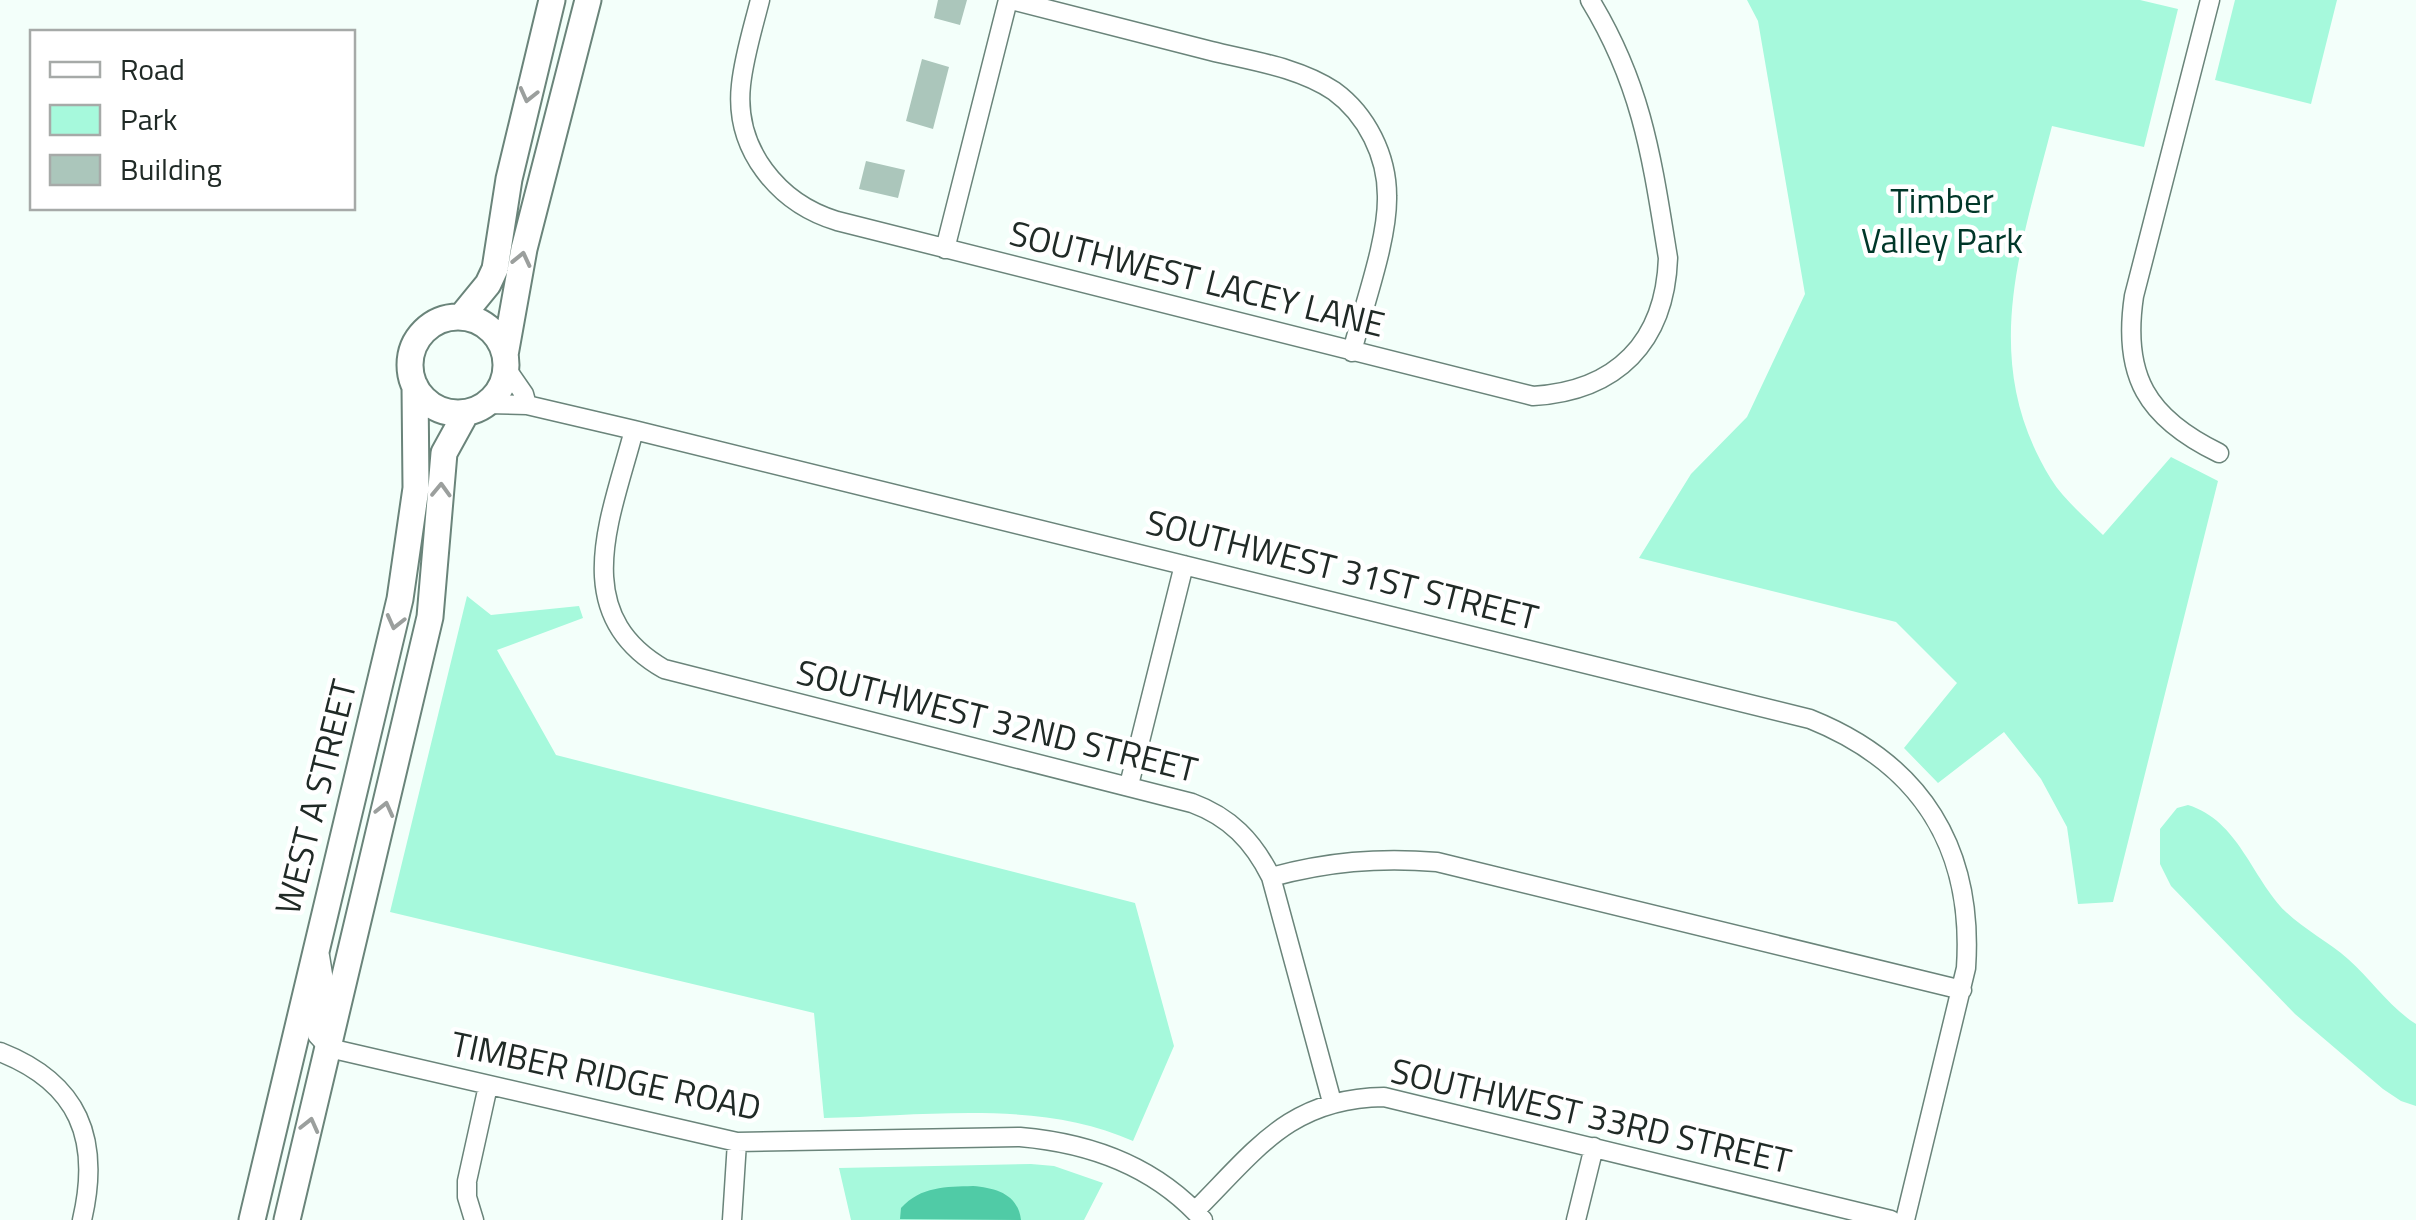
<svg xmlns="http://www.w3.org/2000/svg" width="2416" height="1220" viewBox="0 0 2416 1220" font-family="'Titillium Web',sans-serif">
<rect width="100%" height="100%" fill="#f3fffa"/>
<!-- green -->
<path fill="#a6f9dc" d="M1747 0H2140L2178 9 2144 147 2052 126C2021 248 1978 361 2051 479 2064 500 2086 518 2103 535L2171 457 2218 481 2113 902 2078 904 2067 827 2041 779 2004 732 1938 783 1904 748 1957 683 1896 622 1639 558 1691 474 1747 417 1805 294 1758 21Z
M2235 0H2337L2311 104 2215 80Z
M467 596 491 615 579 606 583 618 497 650 556 755 1135 903 1174 1046 1133 1141C1041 1099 923 1116 824 1118L814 1013 390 912Z
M2188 805C2239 821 2251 877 2286 912 2305 930 2329 942 2348 959 2372 980 2389 1007 2416 1024V1106L2401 1101 2383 1089 2295 1014 2171 886 2160 864V829L2177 808Z
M1031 1164 1054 1166 1103 1183 1084 1220H851L839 1168Z"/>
<!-- water -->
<path fill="#50cba6" d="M973 1186C996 1188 1018 1194 1021 1220L900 1219 901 1208C921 1186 946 1187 973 1186Z"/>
<!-- building -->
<path fill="#abc6bb" d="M938 0H967L960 25 934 18Z
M922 59 949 67 933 129 906 121Z
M866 161 905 170 898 198 859 189Z"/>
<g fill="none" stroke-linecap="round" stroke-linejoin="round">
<defs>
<path id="minor" d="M760 0C753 28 744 56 741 85 734 149 778 203 837 221L1533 396C1617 391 1665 342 1668 258 1652 160 1643 87 1590 0
M1011 0C1078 17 1145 34 1211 51 1252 61 1298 67 1334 91 1367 115 1387 156 1387 196 1388 241 1363 307 1352 352
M2210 0 2134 296C2122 376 2147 418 2219 453
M945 249 1008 0
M506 368 524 394 527 405
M486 404 527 405 634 430 1810 719C1922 764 1974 849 1966 968L1905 1220
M634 430C612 515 566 613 664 669L1192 803C1230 817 1253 841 1271 877 1327 862 1378 857 1437 862L1962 990
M1129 785 1184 565
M1271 877 1332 1102
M320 956 326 993 317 1035 329 1048 737 1142 1020 1137C1090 1143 1155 1166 1203 1220
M0 1052C79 1083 101 1139 82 1220
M1195 1211C1256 1150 1290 1098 1384 1097L1891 1220
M474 1220 467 1197V1181L488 1086
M732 1220 737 1142
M1576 1220 1594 1147"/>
<path id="secondary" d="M461 317 488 284 495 269 509 179 552 0
M410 365a48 48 0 1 1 96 0a48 48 0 1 1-96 0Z
M505 355 524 249 588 0
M252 1220 400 599 416 488 415 386
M287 1220 430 617 444 453 466 413"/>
</defs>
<!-- minor casing -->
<use href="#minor" stroke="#6a847a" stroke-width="21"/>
<!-- secondary casing -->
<use href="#secondary" stroke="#6a847a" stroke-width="29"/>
<!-- minor -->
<use href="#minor" stroke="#fff" stroke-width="18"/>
<!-- secondary -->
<use href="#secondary" stroke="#fff" stroke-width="25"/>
</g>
<!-- one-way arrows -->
<defs><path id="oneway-chevron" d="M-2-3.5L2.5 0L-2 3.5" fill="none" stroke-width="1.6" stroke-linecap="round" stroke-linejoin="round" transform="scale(2.5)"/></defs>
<g stroke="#9b9f9d">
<use href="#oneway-chevron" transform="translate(528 95) rotate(104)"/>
<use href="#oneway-chevron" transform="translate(522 259) rotate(-77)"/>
<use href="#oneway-chevron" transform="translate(441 490) rotate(-88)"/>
<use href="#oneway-chevron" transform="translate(395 622) rotate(104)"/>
<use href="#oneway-chevron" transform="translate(385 809) rotate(-76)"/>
<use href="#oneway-chevron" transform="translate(310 1125) rotate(-76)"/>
</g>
<g text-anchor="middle" stroke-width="9" stroke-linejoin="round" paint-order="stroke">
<!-- park labels -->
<g font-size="35" fill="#003729" stroke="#fff">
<text x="1942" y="213">Timber<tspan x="1942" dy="40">Valley Park</tspan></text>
</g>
<!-- street labels -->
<g font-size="35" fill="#202a26" stroke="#fff">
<text transform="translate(1197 279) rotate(14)" y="12">SOUTHWEST LACEY LANE</text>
<text transform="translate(1342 570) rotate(14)" y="12">SOUTHWEST 31ST STREET</text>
<text transform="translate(997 721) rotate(14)" y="12">SOUTHWEST 32ND STREET</text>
<text transform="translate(316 797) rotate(-76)" y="12">WEST A STREET</text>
<text transform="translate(606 1076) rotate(12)" y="12">TIMBER RIDGE ROAD</text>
<text transform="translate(1591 1116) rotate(13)" y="12">SOUTHWEST 33RD STREET</text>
</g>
</g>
<!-- legend -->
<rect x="30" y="30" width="325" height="180" fill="#ffffff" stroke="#a6aaa8" stroke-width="2.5"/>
<rect x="50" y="62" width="50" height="15" fill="#ffffff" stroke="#a6aaa8" stroke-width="2.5"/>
<text x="120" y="80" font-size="30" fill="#202a26">Road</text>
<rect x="50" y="105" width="50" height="30" fill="#a6f9dc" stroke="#a6aaa8" stroke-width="2.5"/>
<text x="120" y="130" font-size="30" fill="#202a26">Park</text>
<rect x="50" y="155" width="50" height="30" fill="#abc6bb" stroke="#a6aaa8" stroke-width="2.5"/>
<text x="120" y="180" font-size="30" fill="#202a26">Building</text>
</svg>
